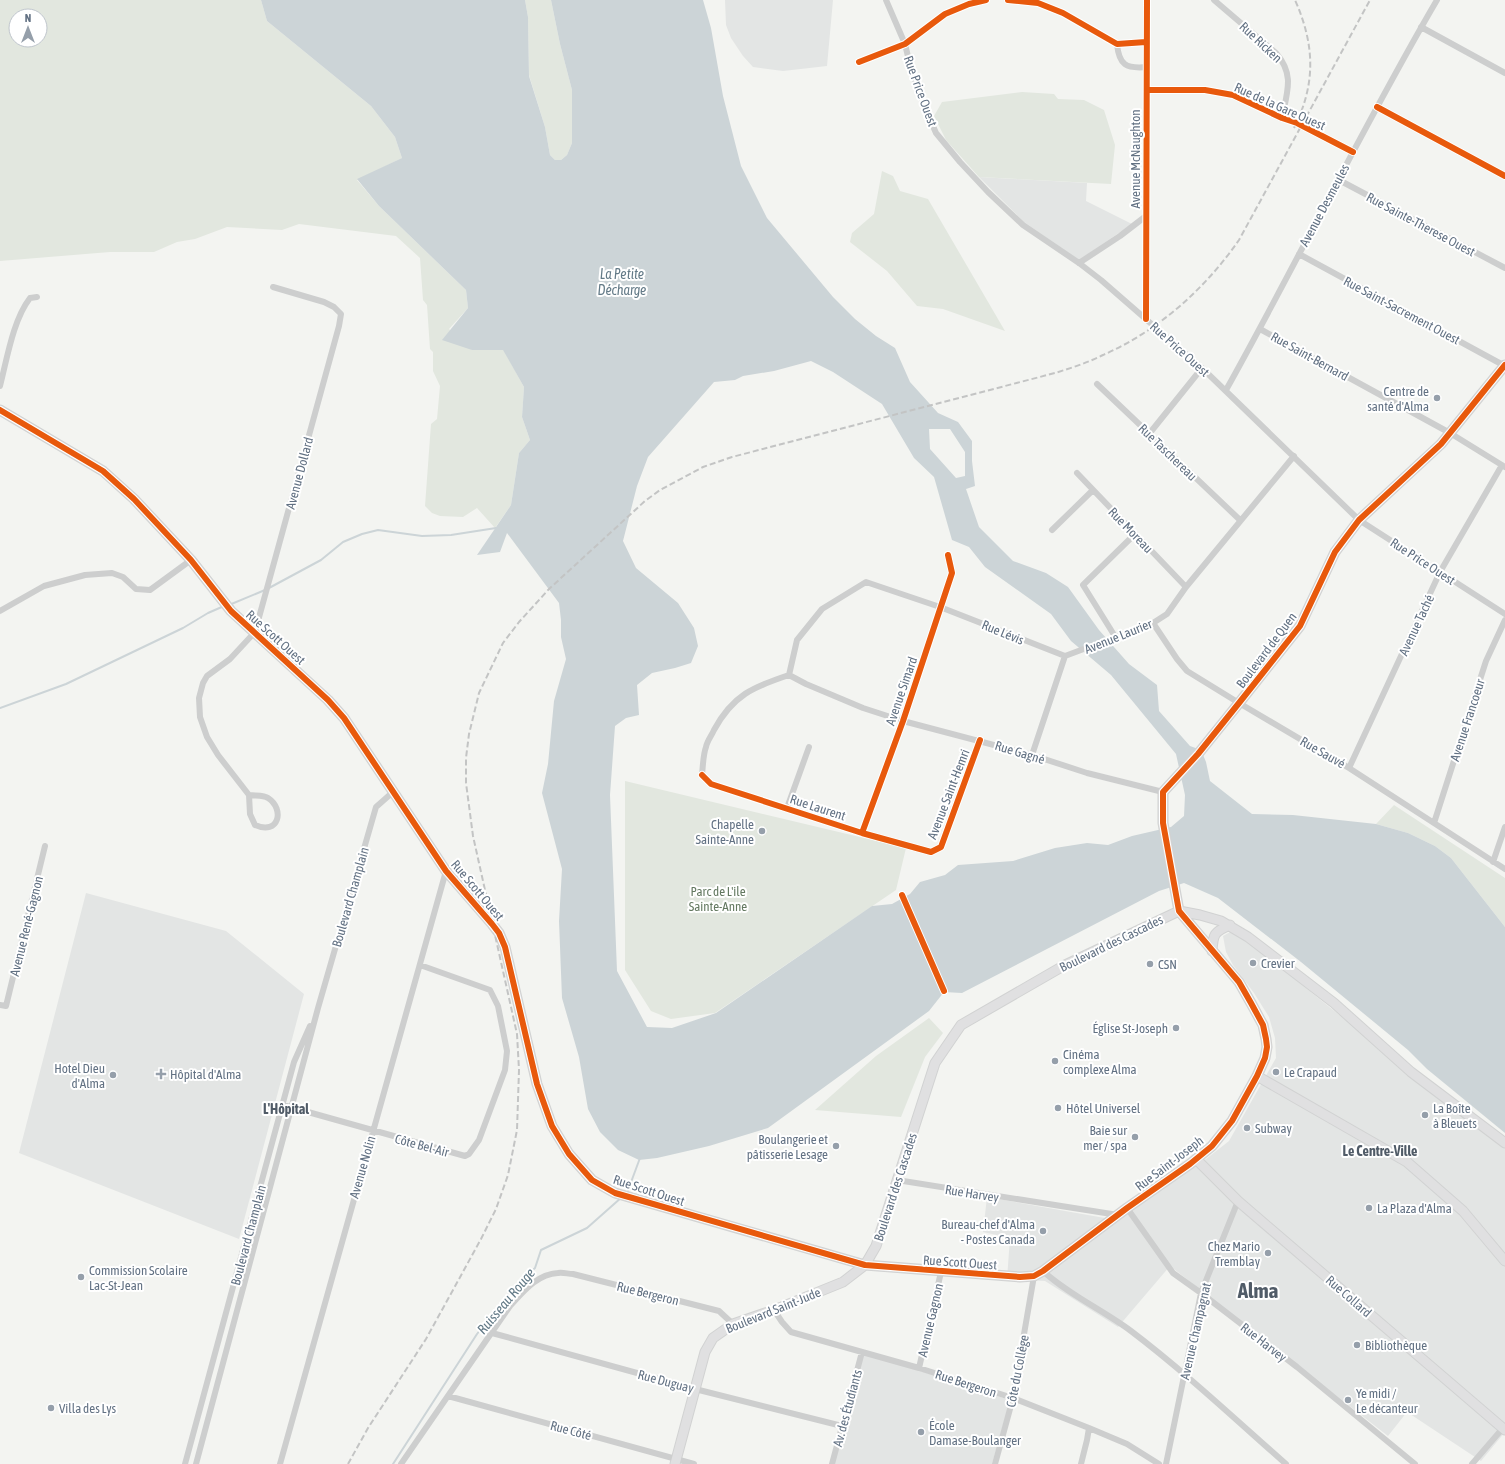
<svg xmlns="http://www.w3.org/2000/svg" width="1505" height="1464" viewBox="0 0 1505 1464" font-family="'Asap Condensed',sans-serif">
<rect width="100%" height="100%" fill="#f3f4f1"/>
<!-- built -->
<path fill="#e3e5e4" d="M725 0H833L827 66 783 71 753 67 743 56 731 38 726 25Z
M979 177 1087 183 1086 201 1132 224 1079 260 1024 222Z
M86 893 226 931 304 994 239 1239 19 1153Z
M1232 931 1241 936 1505 1148V1432L1481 1461 1407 1412 1388 1436 1170 1266 1118 1327 1045 1281 1007 1279 1010 1238 983 1232 987 1197 1116 1220 1206 1159 1229 1141 1276 1058 1275 1038 1269 1017 1254 993 1233 965 1226 952 1223 936Z
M862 1352 1010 1400 992 1464H832Z"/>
<!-- green -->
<path fill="#e2e7df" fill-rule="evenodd" d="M0 0H261L267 21 371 106 395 137 402 158 357 180 379 206 466 290 468 308 449 329 472 350 503 349 524 387 522 417 530 440 519 453 511 505 495 528 477 508 463 517 440 516 432 513 425 506 431 424 437 419 440 386 433 371V352L430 349 427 305 423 300 420 258 396 236 299 224 282 230 227 227 195 239 177 242 154 252H110L0 261ZM16 16H40V40H16Z
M525 0H551L560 44 572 90V143L567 155 561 160H555L550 155 545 127 529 75 528 17Z
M1022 92 1054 94 1058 99 1084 100 1104 110 1115 145 1111 184 979 177 946 140 934 116 942 102Z
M882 171 893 176 900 191 928 199 1005 331 943 309 917 306 887 271 850 242 852 233 874 214Z
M625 781 906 848 896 890 715 1013 671 1019 651 1011 625 970Z
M1394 805 1505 878V927L1451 858 1435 846 1408 833 1376 824Z
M929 1018 943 1033 925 1057 901 1117 815 1110 876 1056Z"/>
<!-- water -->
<path fill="#ccd4d7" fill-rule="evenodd" d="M261 0H525L528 17 529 76 545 127 550 155 555 160H561L567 155 572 143V90L560 44 551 0H703L711 28 723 96 741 166 767 218 833 297 855 319 876 336 895 348 910 382 938 413 958 422 972 441V461L975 486 966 489 979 527 1013 561 1046 573 1068 587 1099 630 1129 664 1157 685 1159 711 1190 746 1201 750 1206 762 1210 781 1252 814 1293 815 1376 824 1408 833 1435 846 1451 858 1505 927V1133L1427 1069 1408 1050 1301 962 1218 898 1184 883 1159 891 962 993 944 992 929 1011 768 1128 709 1146 657 1158 639 1160 618 1150 600 1132 588 1109 579 1057 562 998 559 921 562 869 542 793 548 764 554 701 566 659 561 637V620L559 603 507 533 500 552 477 555 511 505 519 453 530 440 522 417 524 387 503 350H472L442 340 468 308 466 290 379 206 357 179 402 158 395 137 371 106 267 21ZM811 361 833 372 882 404 914 458 934 477 952 540 969 547 985 567 1051 614 1071 641 1111 675 1176 754 1185 795 1184 816 1171 827 1132 836 1108 845 1087 843 1055 848 1013 861 958 865 945 875 920 882 910 894 892 904 872 906 716 1013 672 1028 647 1027 617 971 610 795 615 726 626 718 639 715 637 685 652 673 675 668 691 663 698 646 694 628 678 603 636 568 623 541 637 486 648 457 714 382 735 380 743 376 774 371ZM929 429H950L965 452V476L956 478 930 449Z"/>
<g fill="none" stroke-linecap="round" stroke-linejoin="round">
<!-- stream -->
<path stroke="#ccd4d7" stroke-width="2" d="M269 588 321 560 343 542 362 534 378 530 422 536 451 535 496 528
M229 605 265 590
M0 708 66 684 183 628 208 613 224 606
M627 1193 640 1158
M393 1464 477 1334 515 1286 535 1268 541 1250 587 1228 622 1197"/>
<defs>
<path id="secondary" d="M0 410 103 471 134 499 191 560 231 611 328 700 344 718 446 871 492 924 499 933 505 947 537 1084 552 1126 569 1154 592 1180 615 1193 865 1265 1020 1277 1034 1276 1043 1271 1127 1208 1190 1164 1212 1146 1232 1121 1257 1076 1265 1058 1267 1047 1266 1039 1263 1025 1251 1003 1239 982 1179 911 1163 823V792L1198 754 1239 703 1300 626 1335 552 1359 520 1441 444 1505 365
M1212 951C1213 934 1214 932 1230 925
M1257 1076 1407 1162 1463 1211 1505 1261
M1196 1159 1238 1201 1505 1430
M675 1464 705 1352 713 1338 733 1324 774 1310 843 1282 865 1265 876 1246 935 1063 961 1025 1065 965 1179 911 1200 915 1221 921 1248 937 1334 1003 1411 1072 1505 1143"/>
</defs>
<!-- secondary casing -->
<use href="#secondary" stroke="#d1d2d2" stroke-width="11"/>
<!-- street -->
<path stroke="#cdcece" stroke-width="6" d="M886 0 905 44 910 65 923 103 936 133 960 162 988 192 1023 225 1079 263 1101 280 1202 368 1359 520 1505 614
M1008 0 1038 3 1063 13 1117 44 1146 42
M1214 0 1276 53C1295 75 1287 92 1282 118
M1421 27 1505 73
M1117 44C1119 65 1126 69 1147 67
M859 62 905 44 945 14 969 4 986 0
M1147 90H1205L1233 95 1282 118 1297 123 1353 152
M1377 107 1505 176
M1337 179 1505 268
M1299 254 1505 366
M1079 263 1120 236 1146 216
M1146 319 1147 0
M1260 329 1450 433 1505 467
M1097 384 1240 520
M0 386C7 359 13 320 30 298L37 297
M1226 390C1298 261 1362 128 1437 0
M1149 434 1202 368
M1077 473 1186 587
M1052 530 1093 490
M0 611 44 586 85 575 112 573 123 577 136 589 150 590 191 560
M1153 623 1177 659 1187 671 1239 703 1349 768 1505 869
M1116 638 1083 585 1135 534
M789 675 806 684 863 708 903 721 1032 755 1087 773 1163 792
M980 740 941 847 931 852 862 833 711 784 702 775C703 766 703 755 706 747 707 741 712 735 714 730 733 695 753 687 789 675L797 640 822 609 866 582 940 607 1065 656
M1032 755 1065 656 1153 623 1167 614 1186 587 1294 456
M1349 768 1440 572 1502 465
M249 795C255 796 264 795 268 798 285 809 279 836 255 825L250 814 249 795 218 755 207 737 200 717 199 698 203 683 207 676 230 659 255 632 339 326 341 314 334 307 324 302 273 287
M787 808 809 747
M1434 823 1486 661 1505 620
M862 833 903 721 952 573 948 555
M1493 862 1505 827
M0 1005 6 1006 45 846
M283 1105 465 1156 469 1154 479 1140 505 1070 507 1051 498 1006 490 990 420 965
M897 1180 1118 1215
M1127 1208 1173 1273 1201 1293 1297 1367 1415 1464
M1043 1271C1069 1295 1103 1310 1131 1331 1185 1372 1235 1419 1286 1464
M774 1310 782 1322 791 1332 919 1368 1013 1398 1089 1428 1127 1444 1159 1464
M492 1333 695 1389 842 1426
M919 1368 941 1272
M448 1396 694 1464
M185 1464 294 1062 310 1026
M196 1464 318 1008 376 807 393 792
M280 1464 446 871
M401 1464 510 1306C523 1292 537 1274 558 1273 563 1272 568 1274 573 1274L719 1311 733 1324
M832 1464 862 1352
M995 1464 1013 1398 1034 1276
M1081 1464 1087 1440 1089 1428
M1166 1464 1201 1293 1238 1201
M1472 1464 1503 1428"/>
<!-- secondary -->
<use href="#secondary" stroke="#e0e0e1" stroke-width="9"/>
<!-- rail -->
<path stroke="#c3c4c4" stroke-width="2" stroke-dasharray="6 3" stroke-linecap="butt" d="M1294 128C1316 84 1315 45 1295 0
M348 1464 368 1428 426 1339 481 1239 496 1209 508 1175 517 1130 519 1070 517 1034 473 836 466 783V758L469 734 479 693 503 643 519 622 549 589 645 501 660 490 703 467 732 457 1055 373C1071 368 1087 363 1103 355 1158 331 1205 289 1239 240L1370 0"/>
<defs>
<path id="cycleway" d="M1008 0 1038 3 1063 13 1117 44 1146 42
M859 62 905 44 945 14 969 4 986 0
M1147 90H1205L1233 95 1282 118 1297 123 1353 152
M1377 107 1505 176
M1146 319 1147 0
M0 410 103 471 134 499 191 560 231 611 328 700 344 718 446 871 492 924 499 933 505 947 537 1084 552 1126 569 1154 592 1180 615 1193 865 1265 1020 1277 1034 1276 1043 1271 1127 1208 1190 1164 1212 1146 1232 1121 1257 1076 1265 1058 1267 1047 1266 1039 1263 1025 1251 1003 1239 982 1179 911 1163 823V792L1198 754 1239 703 1300 626 1335 552 1359 520 1441 444 1505 365
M702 775 711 784 862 833 931 852 941 847 980 740
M862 833 903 721 952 573 948 555
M902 895 944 991"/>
</defs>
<!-- cycleway casing -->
<use href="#cycleway" stroke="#fff" stroke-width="8"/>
<!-- cycleway -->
<use href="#cycleway" stroke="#e8590c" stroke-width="6"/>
</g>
<!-- markers -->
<g fill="#959faa" stroke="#fff" stroke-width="1.5">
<circle cx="1437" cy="398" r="4"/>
<circle cx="762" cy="831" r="4"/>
<circle cx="1253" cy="963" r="4"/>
<circle cx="1150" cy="964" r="4"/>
<circle cx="1176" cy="1028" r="4"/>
<circle cx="1055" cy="1061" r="4"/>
<circle cx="1276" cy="1072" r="4"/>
<path d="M159 1068h4v4h4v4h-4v4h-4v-4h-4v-4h4z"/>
<circle cx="113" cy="1075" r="4"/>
<circle cx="1058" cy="1108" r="4"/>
<circle cx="1425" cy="1115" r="4"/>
<circle cx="1247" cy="1128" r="4"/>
<circle cx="1135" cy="1137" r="4"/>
<circle cx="836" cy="1146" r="4"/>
<circle cx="1369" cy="1208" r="4"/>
<circle cx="1043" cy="1231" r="4"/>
<circle cx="1268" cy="1253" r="4"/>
<circle cx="81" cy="1277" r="4"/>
<circle cx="1357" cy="1345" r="4"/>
<circle cx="1348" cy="1400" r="4"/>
<circle cx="51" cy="1408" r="4"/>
<circle cx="921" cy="1432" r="4"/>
</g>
<g text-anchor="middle" stroke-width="4" stroke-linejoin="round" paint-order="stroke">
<!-- street labels -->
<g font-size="13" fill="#627183" stroke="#fff">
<text transform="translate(1261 42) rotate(43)" y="5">Rue Ricken</text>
<text transform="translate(921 91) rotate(70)" y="5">Rue Price Ouest</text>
<text transform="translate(1280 106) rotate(24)" y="5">Rue de la Gare Ouest</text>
<text transform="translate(1135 159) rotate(-90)" y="5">Avenue McNaughton</text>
<text transform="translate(1324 205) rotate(-62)" y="5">Avenue Desmeules</text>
<text transform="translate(1421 224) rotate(28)" y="5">Rue Sainte-Therese Ouest</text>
<text transform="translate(1402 310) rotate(28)" y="5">Rue Saint-Sacrement Ouest</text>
<text transform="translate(1180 349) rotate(42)" y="5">Rue Price Ouest</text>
<text transform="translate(1310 356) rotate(29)" y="5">Rue Saint-Bernard</text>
<text transform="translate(1168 452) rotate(44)" y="5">Rue Taschereau</text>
<text transform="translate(299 473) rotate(-75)" y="5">Avenue Dollard</text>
<text transform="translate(1131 530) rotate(46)" y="5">Rue Moreau</text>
<text transform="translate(1423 561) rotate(33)" y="5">Rue Price Ouest</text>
<text transform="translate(1416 625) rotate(-65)" y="5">Avenue Taché</text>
<text transform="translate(1003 632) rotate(22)" y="5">Rue Lévis</text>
<text transform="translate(1118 636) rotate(-22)" y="5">Avenue Laurier</text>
<text transform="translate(276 637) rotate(42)" y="5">Rue Scott Ouest</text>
<text transform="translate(1266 650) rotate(-53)" y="5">Boulevard de Quen</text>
<text transform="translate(901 691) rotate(-71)" y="5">Avenue Simard</text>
<text transform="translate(1467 720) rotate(-72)" y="5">Avenue Francoeur</text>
<text transform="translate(1020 752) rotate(17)" y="5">Rue Gagné</text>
<text transform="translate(1323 752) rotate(30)" y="5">Rue Sauvé</text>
<text transform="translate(948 794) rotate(-69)" y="5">Avenue Saint-Hemri</text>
<text transform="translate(818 807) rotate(18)" y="5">Rue Laurent</text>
<text transform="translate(478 890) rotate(50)" y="5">Rue Scott Ouest</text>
<text transform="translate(350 897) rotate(-74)" y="5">Boulevard Champlain</text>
<text transform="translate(26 926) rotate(-76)" y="5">Avenue René-Gagnon</text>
<text transform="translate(1111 943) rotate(-26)" y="5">Boulevard des Cascades</text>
<text transform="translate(422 1145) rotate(15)" y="5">Côte Bel-Air</text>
<text transform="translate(1169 1163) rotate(-37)" y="5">Rue Saint-Joseph</text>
<text transform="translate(362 1167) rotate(-74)" y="5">Avenue Nolin</text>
<text transform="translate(895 1187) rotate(-72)" y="5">Boulevard des Cascades</text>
<text transform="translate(649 1190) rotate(18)" y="5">Rue Scott Ouest</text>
<text transform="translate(972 1193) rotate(9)" y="5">Rue Harvey</text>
<text transform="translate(248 1235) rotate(-75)" y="5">Boulevard Champlain</text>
<text transform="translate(960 1262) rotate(4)" y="5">Rue Scott Ouest</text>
<text transform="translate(648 1293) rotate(14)" y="5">Rue Bergeron</text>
<text transform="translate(1349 1296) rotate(41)" y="5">Rue Collard</text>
<text transform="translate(773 1310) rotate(-22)" y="5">Boulevard Saint-Jude</text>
<text transform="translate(930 1320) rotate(-77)" y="5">Avenue Gagnon</text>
<text transform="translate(1195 1331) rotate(-77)" y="5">Avenue Champagnat</text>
<text transform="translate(1264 1342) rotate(38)" y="5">Rue Harvey</text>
<text transform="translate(1017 1371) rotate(-79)" y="5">Côte du Collège</text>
<text transform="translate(666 1381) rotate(15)" y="5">Rue Duguay</text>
<text transform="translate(966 1383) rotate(18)" y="5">Rue Bergeron</text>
<text transform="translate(847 1408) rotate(-75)" y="5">Av. des Étudiants</text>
<text transform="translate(571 1430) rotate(15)" y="5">Rue Côté</text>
</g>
<!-- poi labels -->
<g font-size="13" fill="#627183" stroke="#fff" text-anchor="start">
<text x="1429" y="396" text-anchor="end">Centre de<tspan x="1429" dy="15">santé d'Alma</tspan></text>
<text x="754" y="829" text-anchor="end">Chapelle<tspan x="754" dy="15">Sainte-Anne</tspan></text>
<text x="1261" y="968">Crevier</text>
<text x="1158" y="969">CSN</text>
<text x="1168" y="1033" text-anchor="end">Église St-Joseph</text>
<text x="1063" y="1059">Cinéma<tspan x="1063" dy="15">complexe Alma</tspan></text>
<text x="105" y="1073" text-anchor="end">Hotel Dieu<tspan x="105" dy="15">d'Alma</tspan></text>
<text x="1284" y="1077">Le Crapaud</text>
<text x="170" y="1079">Hôpital d'Alma</text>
<text x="1066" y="1113">Hôtel Universel</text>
<text x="1433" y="1113">La Boîte<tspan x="1433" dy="15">à Bleuets</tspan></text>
<text x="1255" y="1133">Subway</text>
<text x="1127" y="1135" text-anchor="end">Baie sur<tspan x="1127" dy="15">mer / spa</tspan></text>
<text x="828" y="1144" text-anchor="end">Boulangerie et<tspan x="828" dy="15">pâtisserie Lesage</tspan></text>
<text x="1377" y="1213">La Plaza d'Alma</text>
<text x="1035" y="1229" text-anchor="end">Bureau-chef d'Alma<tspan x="1035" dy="15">- Postes Canada</tspan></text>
<text x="1260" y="1251" text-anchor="end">Chez Mario<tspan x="1260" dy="15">Tremblay</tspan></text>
<text x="89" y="1275">Commission Scolaire<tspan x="89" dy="15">Lac-St-Jean</tspan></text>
<text x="1365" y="1350">Bibliothèque</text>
<text x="1356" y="1398">Ye midi /<tspan x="1356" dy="15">Le décanteur</tspan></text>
<text x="59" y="1413">Villa des Lys</text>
<text x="929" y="1430">École<tspan x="929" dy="15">Damase-Boulanger</tspan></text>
</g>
<!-- park labels -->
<g font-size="13" fill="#647961" stroke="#fff">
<text x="718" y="896">Parc de L'ile<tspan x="718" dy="15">Sainte-Anne</tspan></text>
</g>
<!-- water labels -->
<g font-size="14" font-style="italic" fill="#637a87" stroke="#fff">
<text x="622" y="279">La Petite<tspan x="622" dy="16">Décharge</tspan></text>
<text transform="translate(506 1301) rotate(-50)" y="5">Ruisseau Rouge</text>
</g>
<!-- neighbourhood labels -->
<g font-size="14" font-weight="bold" fill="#505b67" stroke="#fff">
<text x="286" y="1114">L'Hôpital</text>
<text x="1380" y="1156">Le Centre-Ville</text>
</g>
<!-- town labels -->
<g font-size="21" font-weight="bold" fill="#505b67" stroke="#fff">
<text x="1258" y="1298">Alma</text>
</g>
</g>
<!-- north arrow -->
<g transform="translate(28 28)"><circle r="19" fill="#ffffff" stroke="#c0c6cd"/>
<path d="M0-3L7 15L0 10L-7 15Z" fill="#959faa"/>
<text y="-6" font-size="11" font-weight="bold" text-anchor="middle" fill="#627183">N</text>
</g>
</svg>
